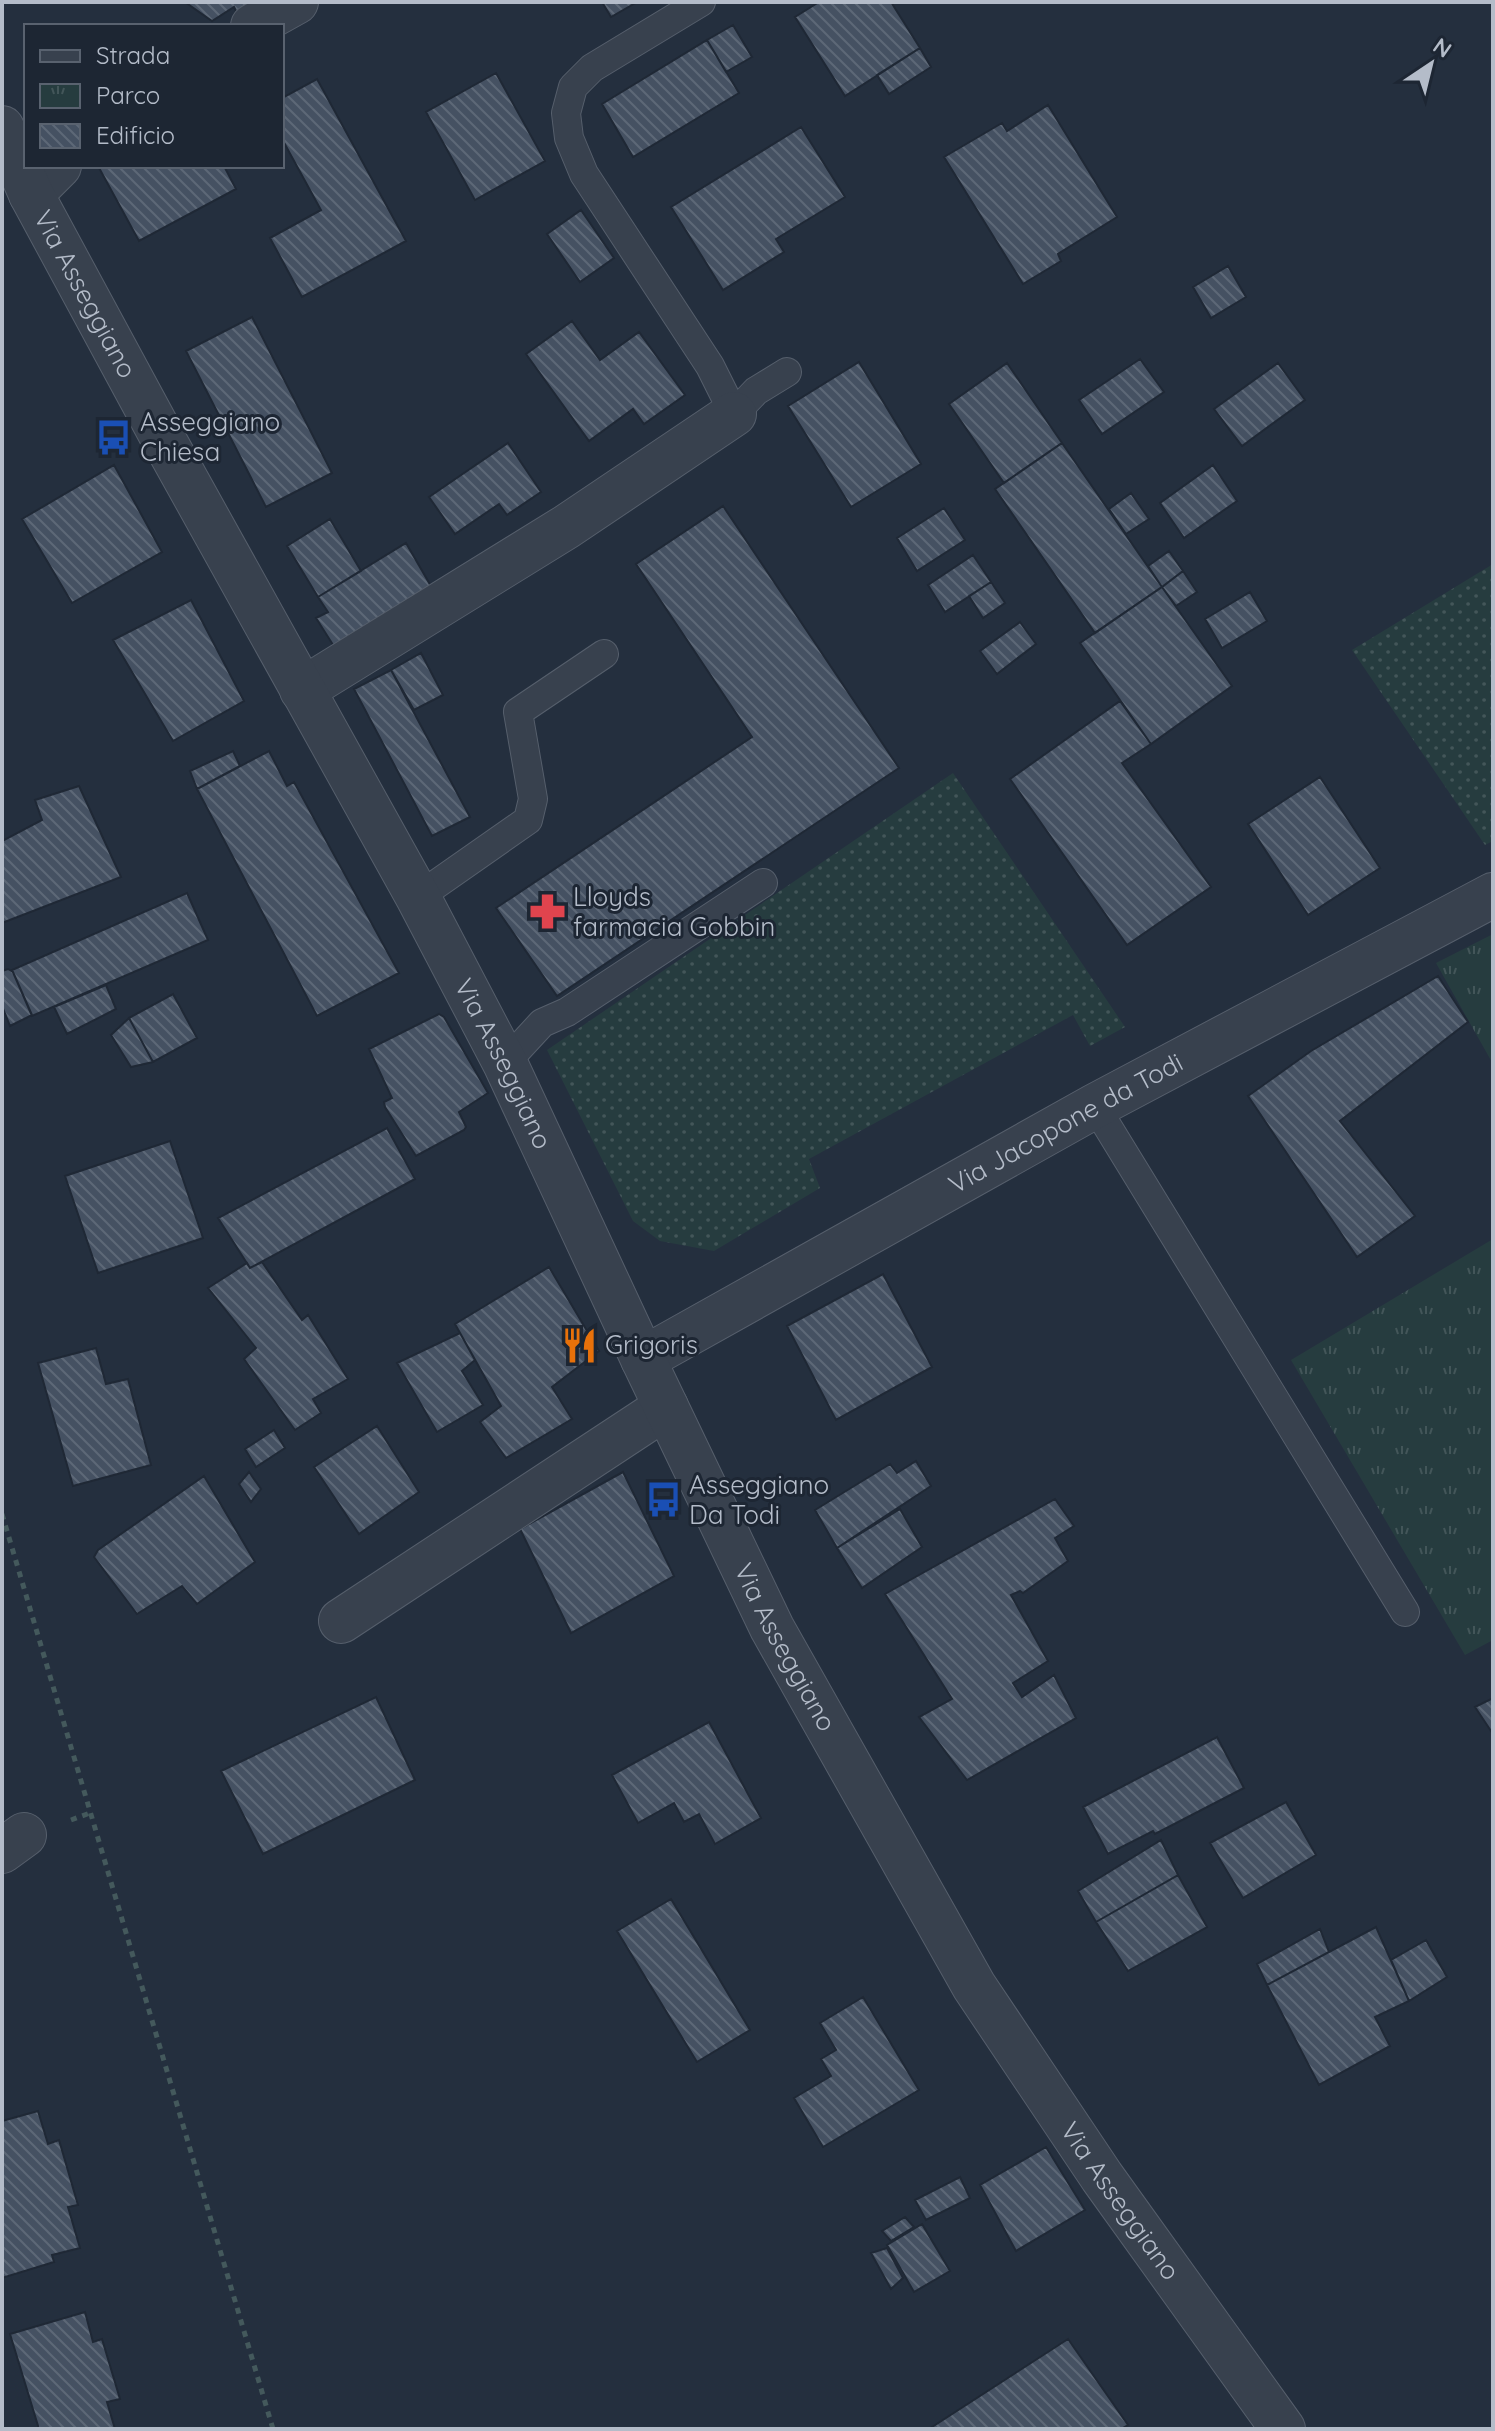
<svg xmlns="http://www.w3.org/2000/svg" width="1495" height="2431" viewBox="0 0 1495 2431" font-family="Quicksand,sans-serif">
<defs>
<pattern id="grass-dots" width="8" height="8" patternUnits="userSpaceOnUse" patternTransform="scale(2)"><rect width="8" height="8" fill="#263c3f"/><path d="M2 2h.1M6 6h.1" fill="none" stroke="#435659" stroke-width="1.8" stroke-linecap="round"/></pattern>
<pattern id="park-tufts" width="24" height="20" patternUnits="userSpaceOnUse" patternTransform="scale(2)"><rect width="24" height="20" fill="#263c3f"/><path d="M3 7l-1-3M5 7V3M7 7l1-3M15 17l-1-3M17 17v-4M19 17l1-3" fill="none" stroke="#435659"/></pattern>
<pattern id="building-back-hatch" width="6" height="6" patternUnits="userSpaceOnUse" patternTransform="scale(2)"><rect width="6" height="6" fill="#455162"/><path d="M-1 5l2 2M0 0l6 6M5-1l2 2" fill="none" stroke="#5d6877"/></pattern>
</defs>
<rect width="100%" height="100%" fill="#242f3e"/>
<!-- grass -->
<path fill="url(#grass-dots)" d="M1493 564V841L1485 845 1352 650Z
M953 773 1125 1027 1090 1046 1073 1015 809 1159 820 1188 714 1251 660 1241 633 1221 547 1050Z"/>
<!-- park -->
<path fill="url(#park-tufts)" d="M1493 934V1064L1436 963Z
M1493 1239V1640L1465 1655 1291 1360Z"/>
<!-- building -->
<path fill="url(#building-back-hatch)" stroke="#1f2835" stroke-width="2" d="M185 2H260L238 15 234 7 212 21Z
M602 2H637L611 17Z
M819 2H891L920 48 845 96 795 17Z
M733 25 752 57 726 72 707 40Z
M707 40 739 93 633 157 602 104Z
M920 48 931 67 889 94 877 75Z
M496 73 545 161 475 200 426 112Z
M317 79 406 241 302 297 270 238 321 210 282 139V98Z
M1048 105 1117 217 1058 254 1061 261 1023 284 944 157 1002 123 1007 131Z
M801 127 845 197 776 239 784 252 723 290 671 207Z
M98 166H224L236 189 139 241Z
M581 210 614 258 580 282 547 234Z
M1228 266 1246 297 1211 318 1193 287Z
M252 317 332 473 266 507 186 351Z
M572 321 600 360 639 332 685 395 644 424 633 409 589 441 526 354Z
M1140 359 1164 392 1102 434 1079 400Z
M859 362 921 464 851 507 788 406Z
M1007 363 1062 443 1004 483 949 404Z
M1278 363 1305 400 1242 446 1214 409Z
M508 443 541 492 507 515 499 504 455 534 429 497Z
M1062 443 1162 587 1095 633 995 489Z
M114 465 162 552 72 603 22 519Z
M1213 465 1237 501 1184 538 1160 503Z
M1131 493 1149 519 1126 534 1109 509Z
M723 506 899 768 557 996 496 908 752 737 636 564Z
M944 508 965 540 917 571 897 538Z
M330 519 361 571 318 597 287 546Z
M406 543 432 588 335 648 316 618 328 612 318 597Z
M1169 551 1183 571 1162 587 1148 566Z
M973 555 991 582 945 612 928 585Z
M1183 571 1197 592 1176 606 1162 587Z
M991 582 1005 603 983 618 969 596Z
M1162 587 1232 686 1151 744 1080 643Z
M1250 592 1267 621 1222 648 1205 619Z
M191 600 244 701 173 741 113 640Z
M1020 622 1036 644 997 674 980 651Z
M421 653 443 695 414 710 391 670Z
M391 670 470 817 432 836 354 689Z
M1120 701 1151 744 1122 763 1211 887 1127 945 1010 779Z
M233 751 240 766 197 789 190 771Z
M269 751 287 786 294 782 399 973 317 1016 197 789Z
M1320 777 1380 868 1308 915 1248 824Z
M79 786 121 877 2 923V841L42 820 35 800Z
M187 893 208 940 32 1016 12 970Z
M8 969 13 972 32 1015 10 1026 2 1006V971Z
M1438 976 1468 1022 1340 1121 1415 1216 1357 1257 1248 1096 1311 1051Z
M106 985 116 1009 67 1034 54 1007Z
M173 994 197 1038 153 1062 129 1018Z
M439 1014 444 1017 488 1093 459 1112 466 1127 464 1130 416 1156 385 1107 384 1102 392 1098 369 1049Z
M129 1018 153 1062 131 1067 111 1035Z
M387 1128 415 1179 250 1268 218 1218Z
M170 1141 203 1238 98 1273 65 1176Z
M262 1262 302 1320 308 1315 348 1379 313 1399 321 1413 295 1430 244 1359 256 1348 208 1288 247 1263 250 1268Z
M549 1267 599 1351 552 1387 572 1419 506 1458 480 1422 501 1406 455 1324Z
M883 1274 932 1367 836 1420 787 1326Z
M460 1333 475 1360 462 1371 483 1405 437 1432 397 1363Z
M96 1348 106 1384 128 1379 151 1465 73 1486 38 1363Z
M377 1426 419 1492 359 1534 314 1467Z
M274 1430 285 1448 256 1467 245 1449Z
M916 1461 931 1486 837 1548 815 1510 890 1464 897 1473Z
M249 1472 261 1489 251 1502 239 1484Z
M623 1472 674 1576 571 1633 520 1529Z
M204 1476 255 1562 197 1604 182 1586 137 1614 94 1557 98 1550Z
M1055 1499 1074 1526 1055 1538 1068 1561 1023 1593 1020 1591 1011 1595 1048 1661 1013 1683 1022 1697 1054 1675 1076 1718 967 1780 919 1717 952 1699 885 1594Z
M900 1509 922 1547 862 1588 837 1548Z
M376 1697 415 1780 263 1854 221 1771Z
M1493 1698V1734L1475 1707Z
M709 1722 761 1818 715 1844 699 1814 684 1822 674 1803 638 1823 612 1775Z
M1217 1737 1244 1788 1155 1834 1153 1831 1108 1854 1083 1807Z
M1286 1802 1316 1855 1243 1898 1210 1843Z
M1161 1840 1178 1875 1096 1922 1078 1891Z
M1178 1875 1207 1927 1128 1971 1096 1922Z
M671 1899 750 2030 697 2062 617 1931Z
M1376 1927 1409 2001 1375 2017 1390 2046 1319 2085 1267 1985Z
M1320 1929 1329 1952 1267 1985 1257 1964Z
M1426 1940 1447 1977 1409 2001 1391 1960Z
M863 1997 919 2090 823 2147 794 2098 831 2076 821 2059 836 2050 820 2023Z
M38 2111 48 2144 59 2140 78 2205 68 2207 80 2248 52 2255 54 2262 2 2278V2121Z
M1046 2147 1085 2210 1016 2251 980 2185Z
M960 2177 970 2198 926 2220 915 2200Z
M905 2217 914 2227 891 2241 882 2231Z
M922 2224 950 2271 914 2292 887 2245Z
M887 2248 903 2278 891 2289 871 2253Z
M85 2312 93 2342 102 2339 120 2399 107 2402 115 2429H39L10 2334Z
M1068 2339 1128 2425 1121 2429H929Z"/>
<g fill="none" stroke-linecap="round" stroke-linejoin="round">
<defs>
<path id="service" d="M701 2 592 68 573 87 566 113 569 138 584 174 710 366 734 414 756 391 787 372
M418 897 528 820 533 799 518 712 604 654
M505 1063 542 1023 567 1012 763 883
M1095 1106 1405 1612"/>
<g id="minor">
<path d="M253 26 296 2"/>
<path d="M31 194 59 166"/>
<path d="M302 690 566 527 734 414"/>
<path id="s1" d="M643 1359 1095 1106 1493 895"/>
<path d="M341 1621 666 1407"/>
<path d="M2 1851 24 1835"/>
</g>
<g id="tertiary">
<path id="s2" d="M2 128 31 194 165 442 418 897 505 1063 643 1359 772 1628 974 1986 1102 2177 1283 2429"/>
</g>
</defs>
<!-- service casing -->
<use href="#service" stroke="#565f6c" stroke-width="30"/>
<!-- minor casing -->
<use href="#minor" stroke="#565f6c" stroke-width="46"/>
<!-- tertiary casing -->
<use href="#tertiary" stroke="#565f6c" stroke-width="46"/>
<!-- path -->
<path stroke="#44595c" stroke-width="5" stroke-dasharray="6 6" stroke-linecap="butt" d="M2 1514 273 2429
M71 1820 90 1813"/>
<!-- service -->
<use href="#service" stroke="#38414e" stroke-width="28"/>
<!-- minor -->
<use href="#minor" stroke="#38414e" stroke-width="44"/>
<!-- tertiary -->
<use href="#tertiary" stroke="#38414e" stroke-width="44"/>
</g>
<!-- icons -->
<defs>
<symbol id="bus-bare" viewBox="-9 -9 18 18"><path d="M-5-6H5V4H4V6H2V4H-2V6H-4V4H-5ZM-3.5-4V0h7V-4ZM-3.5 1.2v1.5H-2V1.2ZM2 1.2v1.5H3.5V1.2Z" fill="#1a4fb4" stroke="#1d2633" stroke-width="2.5" paint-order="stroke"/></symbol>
<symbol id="pharmacy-bare" viewBox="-9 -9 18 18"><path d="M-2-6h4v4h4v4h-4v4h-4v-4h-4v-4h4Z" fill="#e0444e" stroke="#1d2633" stroke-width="2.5" paint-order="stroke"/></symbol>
<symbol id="restaurant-bare" viewBox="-9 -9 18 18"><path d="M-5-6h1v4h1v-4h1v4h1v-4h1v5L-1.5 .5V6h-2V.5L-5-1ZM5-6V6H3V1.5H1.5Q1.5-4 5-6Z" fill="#e8710a" stroke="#1d2633" stroke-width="2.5" paint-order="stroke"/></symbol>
</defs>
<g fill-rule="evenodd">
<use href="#bus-bare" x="88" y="412" width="51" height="51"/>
<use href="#pharmacy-bare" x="522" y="886" width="51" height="51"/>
<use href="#restaurant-bare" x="554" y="1320" width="51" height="51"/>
<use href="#bus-bare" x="638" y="1474" width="51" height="51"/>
</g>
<g text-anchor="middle" stroke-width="6" stroke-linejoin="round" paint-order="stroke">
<!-- street labels -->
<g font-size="26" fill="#b4bcc9" stroke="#1d2633">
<text dy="9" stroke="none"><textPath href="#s2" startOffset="186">Via Asseggiano</textPath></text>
<text dy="9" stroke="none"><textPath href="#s2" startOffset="1062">Via Asseggiano</textPath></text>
<text dy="9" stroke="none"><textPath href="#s1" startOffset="484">Via Jacopone da Todi</textPath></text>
<text dy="9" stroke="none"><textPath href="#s2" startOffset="1710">Via Asseggiano</textPath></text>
<text dy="9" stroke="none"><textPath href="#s2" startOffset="2358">Via Asseggiano</textPath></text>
</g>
<!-- poi labels -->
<g font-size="26" fill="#b4bcc9" stroke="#1d2633" text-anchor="start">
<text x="140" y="431">Asseggiano<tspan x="140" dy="30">Chiesa</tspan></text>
<text x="573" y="906">Lloyds<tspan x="573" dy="30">farmacia Gobbin</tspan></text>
<text x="605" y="1354">Grigoris</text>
<text x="689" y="1494">Asseggiano<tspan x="689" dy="30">Da Todi</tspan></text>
</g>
</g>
<!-- border -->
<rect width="1495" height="2431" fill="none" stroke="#b4bcc9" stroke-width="8"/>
<!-- legend -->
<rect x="24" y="24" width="260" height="144" fill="#1d2633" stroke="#59626f" stroke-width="2"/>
<rect x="40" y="50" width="40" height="12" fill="#38414e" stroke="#59626f" stroke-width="2"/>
<text x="96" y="64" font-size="24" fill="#b4bcc9">Strada</text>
<rect x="40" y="84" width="40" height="24" fill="url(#park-tufts)" stroke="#59626f" stroke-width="2"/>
<text x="96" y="104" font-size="24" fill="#b4bcc9">Parco</text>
<rect x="40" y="124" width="40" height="24" fill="url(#building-back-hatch)" stroke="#59626f" stroke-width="2"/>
<text x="96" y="144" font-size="24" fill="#b4bcc9">Edificio</text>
<!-- north arrow -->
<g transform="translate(1431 64) rotate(35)" stroke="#1d2633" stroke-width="6" paint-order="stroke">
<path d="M0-6L14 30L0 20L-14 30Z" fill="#b4bcc9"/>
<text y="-12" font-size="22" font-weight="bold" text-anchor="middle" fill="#b4bcc9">N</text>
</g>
</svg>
